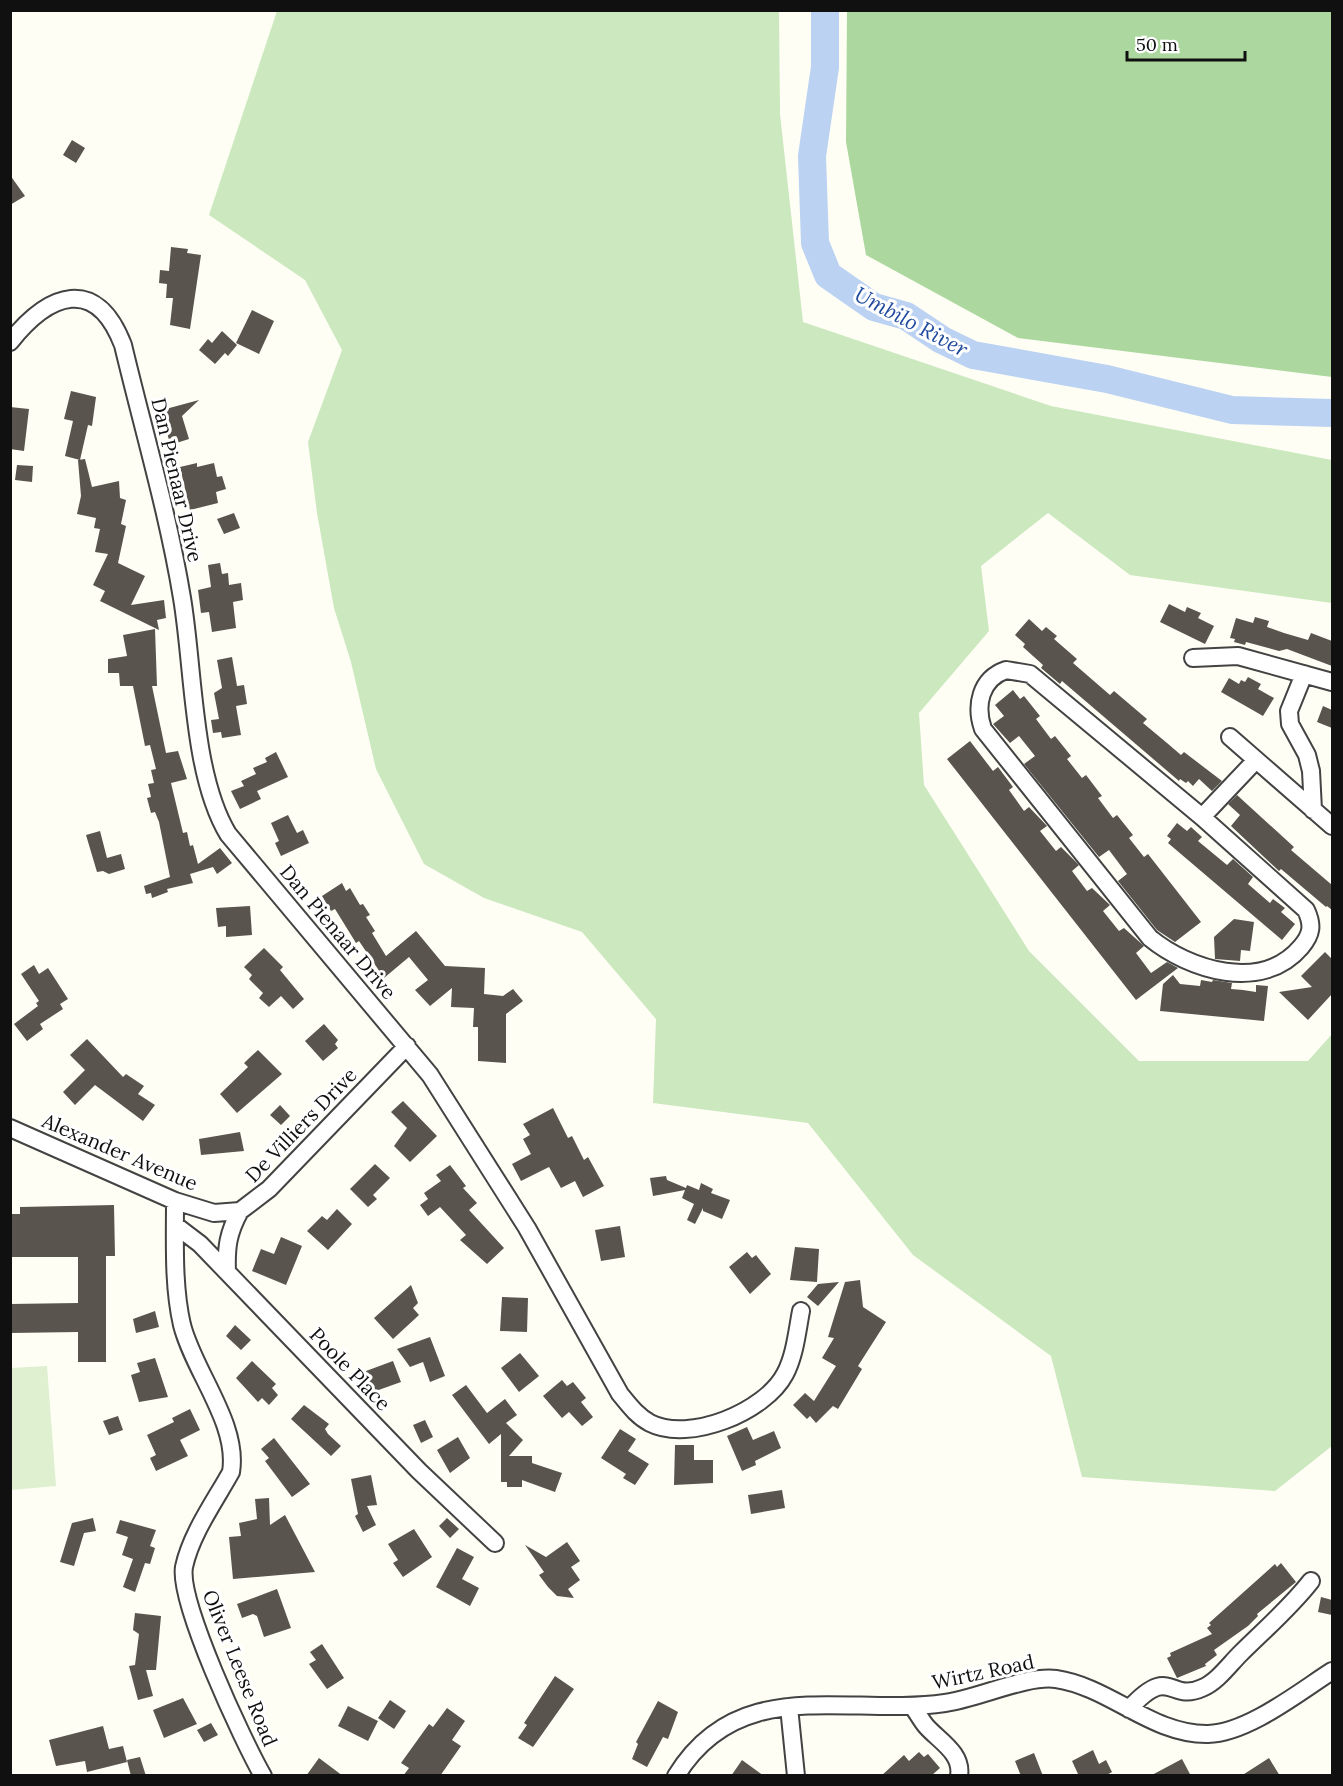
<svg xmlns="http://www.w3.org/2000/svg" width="1343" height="1786" viewBox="0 0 1343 1786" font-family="Lora,serif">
<rect width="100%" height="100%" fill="#fefef4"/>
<!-- green -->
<path fill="#cbe8bf" d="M277 11H779L780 114 803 322 1051 406 1332 460V603L1130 575 1048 513 981 566 989 631 919 713 924 785 1029 951 1139 1061H1308L1332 1034V1446L1275 1491 1082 1477 1051 1356 913 1255 808 1123 653 1103 656 1019 582 932 484 898 424 864 376 769 351 662 334 608 317 513 308 442 342 350 305 280 209 215Z"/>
<!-- forest -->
<path fill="#acd89f" d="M847 11H1332V377L1018 338 866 255 846 142Z"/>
<!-- pitch -->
<path fill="#def0d0" d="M47 1366 56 1486 11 1490V1368Z"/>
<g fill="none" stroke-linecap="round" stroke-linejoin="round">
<!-- river -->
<path stroke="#bbd2f3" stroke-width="28" d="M825 10V67L812 156 815 243 828 275 874 307 906 316 942 340 973 355 1107 379 1232 410 1332 413"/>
</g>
<!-- building -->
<path fill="#59544d" d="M72 140 85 148 76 163 63 155Z
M10 175 25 196 10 205Z
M171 247 188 249 187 253 201 255 190 329 170 325 173 298H166L167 284 159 283 160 270 169 271Z
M252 310 274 321 259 354 236 343Z
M222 331 237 345 228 356 225 353 215 364 199 350 208 339 212 343Z
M71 391 96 397 92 426 88 425 80 460 65 456 73 421 64 419Z
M199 400 182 416 189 439 170 445 162 410Z
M10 407 29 409 24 451 10 449Z
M85 459 92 487 119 481 120 498 126 500 121 524 126 526 118 563 145 576 131 605 164 600 166 618 157 620 159 630 100 601 105 591 93 585 108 554 95 552 100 529 94 528 96 518 77 514 81 496 78 460Z
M197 463V467L214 463 217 477 222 476 226 489 216 492 218 503 190 510 180 467Z
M17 465 33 466 32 482 15 480Z
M234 513 240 528 224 534 217 519Z
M220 563 222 574 228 573 229 585 241 583 243 600 233 602 236 628 212 632 209 612 201 613 198 590 211 587 208 565Z
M1169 604 1185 612 1187 607 1201 613 1198 618 1214 626 1205 644 1160 622Z
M1255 617 1269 621 1267 627 1284 633 1308 640 1311 633 1332 641V666L1287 649 1279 651 1246 642 1245 645 1234 642 1235 639 1230 638 1236 618 1253 623Z
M1029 619 1042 631 1046 627 1057 636 1054 639 1077 659 1073 663 1110 695 1114 691 1147 719 1143 723 1167 743 1181 755 1184 752 1222 781 1212 791 1199 779 1193 786 1188 781 1186 783 1180 779 1179 781 1062 681 1060 684 1041 668 1043 665 1023 647 1025 644 1015 635Z
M155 629 157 686H152L166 753 178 751 187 779 171 783 183 833 187 832 190 846 193 845 198 864 220 848 232 863 217 874 213 867 190 874 193 883 167 889 168 892 152 898 151 893 146 894 144 886 170 877 159 822 155 812 151 813 147 798 151 797 148 784 154 783 151 770 156 769 150 745 145 746 133 686H120L119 673H108V659L127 656 123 635Z
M232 657 237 686 244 685 247 704 236 706 241 735 222 738 221 732 213 733 211 720 219 719 214 693 222 688 217 660Z
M1248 677 1261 684 1258 689 1274 698 1263 716 1221 692 1229 678 1239 684 1241 680 1245 682Z
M1013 690 1020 699 1024 696 1040 716 1036 719 1051 739 1055 736 1071 756 1067 759 1082 778 1086 775 1102 796 1098 798 1113 818 1117 815 1133 835 1129 838 1144 857 1148 854 1201 922 1175 942 1157 930 1118 881 1127 874 1109 850 1099 857 1024 764 1035 756 1019 736 1010 743 993 724 1004 716 995 705Z
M1323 706 1332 710V728L1317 722Z
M970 741 993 771 998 767 1013 787 1009 790 1024 811 1029 807 1047 826 1040 831 1056 851 1061 847 1079 865 1072 871 1087 891 1092 888 1110 905 1103 911 1119 931 1124 928 1144 946 1136 953 1151 973 1167 962 1178 968 1136 1000 947 759Z
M276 752 288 777 257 791 261 799 240 809 231 791 244 786 241 781 256 774 253 768 267 762 265 758Z
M1237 795 1294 847 1291 850 1332 885V910L1327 906 1326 907 1281 869 1279 871 1231 826 1240 815 1228 804Z
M288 815 297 833 303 830 309 843 281 856 275 843 279 841 271 823Z
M1177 823 1187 831 1191 827 1202 837 1198 841 1227 865 1233 859 1253 877 1248 884 1270 903 1273 899 1285 908 1281 912 1295 924 1282 940 1168 843 1171 839 1167 836Z
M100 831 107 858 121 854 125 869 109 874 103 871 97 872 86 835Z
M342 883 346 891 350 888 360 905 363 904 370 915 366 917 375 931 372 933 386 956 416 931 445 966 485 968 484 994 503 996 513 989 523 1001 506 1014V1063L478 1061V1027H473L474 1008 451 1007 452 988 430 1006 415 990 428 980 409 957 384 978 359 941 356 943 335 909 331 911 322 896Z
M250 906 252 935 226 937V926L218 927 216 908Z
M1234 919 1254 922 1250 951 1241 950 1240 961 1215 959 1214 937Z
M264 948 283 967 280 970 304 999 293 1009 281 996 269 1007 259 998 263 993 249 979 252 975 244 967Z
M1325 952 1332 959V994L1308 1020 1279 992 1312 987 1301 976Z
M34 965 39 974 48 968 68 999 60 1004 63 1009 40 1024 43 1029 27 1041 14 1024 38 1006 36 1003 39 1001 21 974Z
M1173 975 1180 984 1200 986 1201 980 1212 982 1213 980 1232 983 1231 989 1243 990 1256 992V985L1268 986 1264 1021 1160 1011 1163 984Z
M324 1024 338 1040 335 1044 338 1048 323 1061 305 1041Z
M87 1039 123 1077 126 1074 144 1086 138 1094 155 1105 143 1121 95 1085 75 1105 63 1092 85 1070 70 1055Z
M258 1050 282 1074 237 1113 220 1094 248 1067 244 1063Z
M403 1101 437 1136 410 1162 394 1146 407 1128 391 1112Z
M280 1105 290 1116 281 1125 270 1115Z
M553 1108 568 1138 572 1136 584 1160 588 1157 604 1186 583 1197 575 1181 561 1188 549 1167 521 1181 512 1164 531 1154 523 1139 530 1135 523 1124Z
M240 1132 244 1151 201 1155 199 1139Z
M375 1164 390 1178 373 1195 377 1199 368 1207 350 1189Z
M450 1165 466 1186 463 1188 477 1203 469 1210 504 1248 487 1264 460 1240 466 1235 440 1207 428 1216 420 1205 428 1199 424 1193 441 1181 436 1175Z
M666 1176 667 1180 686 1188 687 1185 699 1190 701 1183 713 1189 711 1193 730 1200 722 1219 703 1211V1208L695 1224 687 1220 694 1204 682 1198 685 1190 653 1196 650 1178Z
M114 1205 115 1256H106V1362H78V1332L10 1333V1304L78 1303V1257H10V1214H20V1207Z
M337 1209 352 1224 328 1250 307 1231 322 1216 327 1220Z
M620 1226 625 1257 601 1261 595 1230Z
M281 1237 302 1246 286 1285 252 1271 261 1249 274 1254Z
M795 1247 819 1249 817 1282 790 1280Z
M747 1252 752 1258 756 1255 771 1274 750 1294 729 1267Z
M860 1280 863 1307 886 1322 858 1366 862 1369 838 1409 833 1406 816 1423 810 1416 807 1419 793 1405 805 1393 814 1401 836 1366 822 1358 834 1338 828 1337 845 1282Z
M839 1282 818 1306 807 1297 818 1284Z
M411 1285 418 1303 413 1308 419 1315 393 1339 374 1318Z
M502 1297 528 1298 527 1332 500 1331Z
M155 1311 159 1327 136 1333 133 1319Z
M235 1325 251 1340 241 1350 226 1336Z
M430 1337 445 1376 430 1382 423 1362 410 1367 397 1349Z
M520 1353 539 1376 519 1392 501 1368Z
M155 1358 168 1397 139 1402 131 1375 140 1372 137 1363Z
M252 1361 276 1384 272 1388 278 1395 269 1405 262 1398 258 1402 236 1378Z
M393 1361 401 1382 373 1392 366 1371Z
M562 1380 567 1386 573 1382 586 1398 581 1402 593 1417 582 1426 569 1412 562 1418 543 1396Z
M466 1385 487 1413 505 1399 517 1415 506 1423 523 1440 509 1456H532V1463L562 1473 555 1492 522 1480V1487H507V1482H501V1434L489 1444 452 1395Z
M304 1405 329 1424 325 1429 328 1434 341 1446 331 1456 291 1419Z
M190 1409 200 1430 180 1440 188 1456 156 1471 150 1458 156 1455 147 1435 174 1422 172 1418Z
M118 1416 123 1430 109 1435 103 1421Z
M425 1420 433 1437 421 1443 413 1425Z
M747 1427 753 1440 774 1431 781 1448 755 1461 756 1465 742 1471 727 1436Z
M620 1429 636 1439 628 1451 649 1464 635 1485 623 1478 626 1474 601 1458Z
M458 1437 470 1458 450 1473 437 1450Z
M274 1438 310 1484 292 1497 265 1461 269 1458 261 1449Z
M675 1445H694V1460H713V1483L674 1485Z
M371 1475 377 1505 367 1506 376 1525 363 1532 355 1516 358 1514 351 1479Z
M782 1490 785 1508 751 1514 748 1495Z
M269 1498 270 1525 285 1515 315 1572 233 1579 229 1537 241 1536 239 1523 257 1519 255 1499Z
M93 1518 96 1531 84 1533 74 1566 60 1562 72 1523Z
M447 1518 459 1529 450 1538 439 1526Z
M120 1520 156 1530 150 1546 155 1548 150 1564 145 1563 135 1592 123 1587 133 1559 122 1555 128 1537 116 1533Z
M414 1529 432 1557 403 1577 393 1563 398 1560 388 1544Z
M567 1542 580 1561 571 1567 580 1580 568 1589 574 1598 557 1596 548 1587 539 1575 544 1572 525 1545 546 1557Z
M457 1548 474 1557 462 1579 479 1588 470 1606 436 1587Z
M1281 1563 1296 1582 1257 1614 1258 1616 1248 1626 1214 1650 1217 1655 1205 1664 1206 1666 1177 1678 1167 1658 1171 1656 1170 1653 1212 1634 1207 1628 1211 1625 1209 1623 1275 1564 1277 1567Z
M277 1589 291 1628 264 1637 257 1616 253 1614 242 1618 237 1604Z
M1321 1597 1332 1600V1615L1318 1612Z
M135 1613 161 1616 156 1670H146L153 1696 138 1700 129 1666 135 1665 139 1634 133 1630Z
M322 1644 344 1678 327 1689 309 1664 316 1660 310 1652Z
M555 1676 574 1689 533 1747 518 1738 527 1725 524 1723Z
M183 1698 197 1724 164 1738 153 1710Z
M390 1700 406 1711 394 1729 378 1718Z
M658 1701 678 1712 668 1739 663 1737 647 1767 632 1759 638 1744 636 1742Z
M348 1706 378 1721 368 1741 338 1726Z
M447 1708 465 1721 452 1740 461 1746 440 1776H403L409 1768 401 1763 429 1724 433 1727Z
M211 1723 218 1735 204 1742 197 1730Z
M103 1726 109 1749 123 1746 127 1762 87 1772 85 1761 56 1766 49 1740Z
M1093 1750 1099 1764 1106 1760 1112 1772 1105 1776H1075L1078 1774 1072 1761Z
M919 1752 924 1757 928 1754 940 1768 931 1776H881L904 1755 909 1761Z
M1034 1753 1043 1776H1021L1015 1761Z
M140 1757 146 1776H131L127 1760Z
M319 1758 343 1776H306Z
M1269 1758 1280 1776H1241Z
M1182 1759 1191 1776H1150Z
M742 1760 764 1776H731Z"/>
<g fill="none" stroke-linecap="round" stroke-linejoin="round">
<defs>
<path id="minor" d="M10 342C49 293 96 275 123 345 143 429 168 513 182 598 194 669 192 774 228 834L430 1075 527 1228 620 1394C629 1405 637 1416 650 1423 689 1443 765 1412 785 1374 795 1355 797 1332 801 1311
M1193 658 1238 656 1332 682
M1006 670 1030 674 1202 817 1306 910C1313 925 1312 934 1301 947 1262 993 1189 970 1150 938L983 729C975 706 980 679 1006 670Z
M1304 674 1289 711 1290 724 1307 755 1311 771 1313 810
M1230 737 1332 826
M1202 817 1256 760
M10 1128 175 1201 214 1213 240 1211 269 1189 407 1046
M175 1201C175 1242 173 1286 182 1325 194 1372 239 1424 231 1472 215 1501 191 1534 184 1567 178 1602 243 1741 263 1776
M175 1225 200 1244 419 1471 495 1543
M227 1272C226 1247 228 1233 240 1211
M912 1706C917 1712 921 1720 926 1726 938 1740 963 1753 959 1776
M789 1707 796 1776
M1129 1709C1171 1663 1169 1703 1202 1688 1217 1682 1229 1665 1240 1654 1264 1630 1290 1608 1311 1581
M676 1776C739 1673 847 1717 945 1703 977 1699 1026 1675 1056 1679 1110 1687 1152 1735 1208 1734 1248 1733 1299 1692 1332 1671"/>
</defs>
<!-- minor casing -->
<use href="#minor" stroke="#434343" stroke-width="20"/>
<!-- minor -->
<use href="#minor" stroke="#fff" stroke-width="16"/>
</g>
<g text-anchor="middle" stroke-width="6" stroke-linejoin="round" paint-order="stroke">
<!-- street labels -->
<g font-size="20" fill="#101010" stroke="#fff">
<text transform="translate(177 480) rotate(77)" y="7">Dan Pienaar Drive</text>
<text transform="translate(338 932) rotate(50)" y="7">Dan Pienaar Drive</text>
<text transform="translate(301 1125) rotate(-46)" y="7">De Villiers Drive</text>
<text transform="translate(120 1152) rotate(23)" y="7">Alexander Avenue</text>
<text transform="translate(350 1369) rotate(46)" y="7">Poole Place</text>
<text transform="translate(240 1668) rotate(68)" y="7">Oliver Leese Road</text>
<text transform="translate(983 1672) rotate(-12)" y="7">Wirtz Road</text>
</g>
<!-- water labels -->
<g font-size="21" font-style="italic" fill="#1f4a9d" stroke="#fff">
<text transform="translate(911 322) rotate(28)" y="7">Umbilo River</text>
</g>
</g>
<!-- border -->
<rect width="1343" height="1786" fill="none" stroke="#101010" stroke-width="24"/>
<!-- scale -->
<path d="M1127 51v9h118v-9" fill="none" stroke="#101010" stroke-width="3"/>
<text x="1136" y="51" font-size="18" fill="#101010" stroke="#ffffff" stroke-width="4.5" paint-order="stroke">50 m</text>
</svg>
